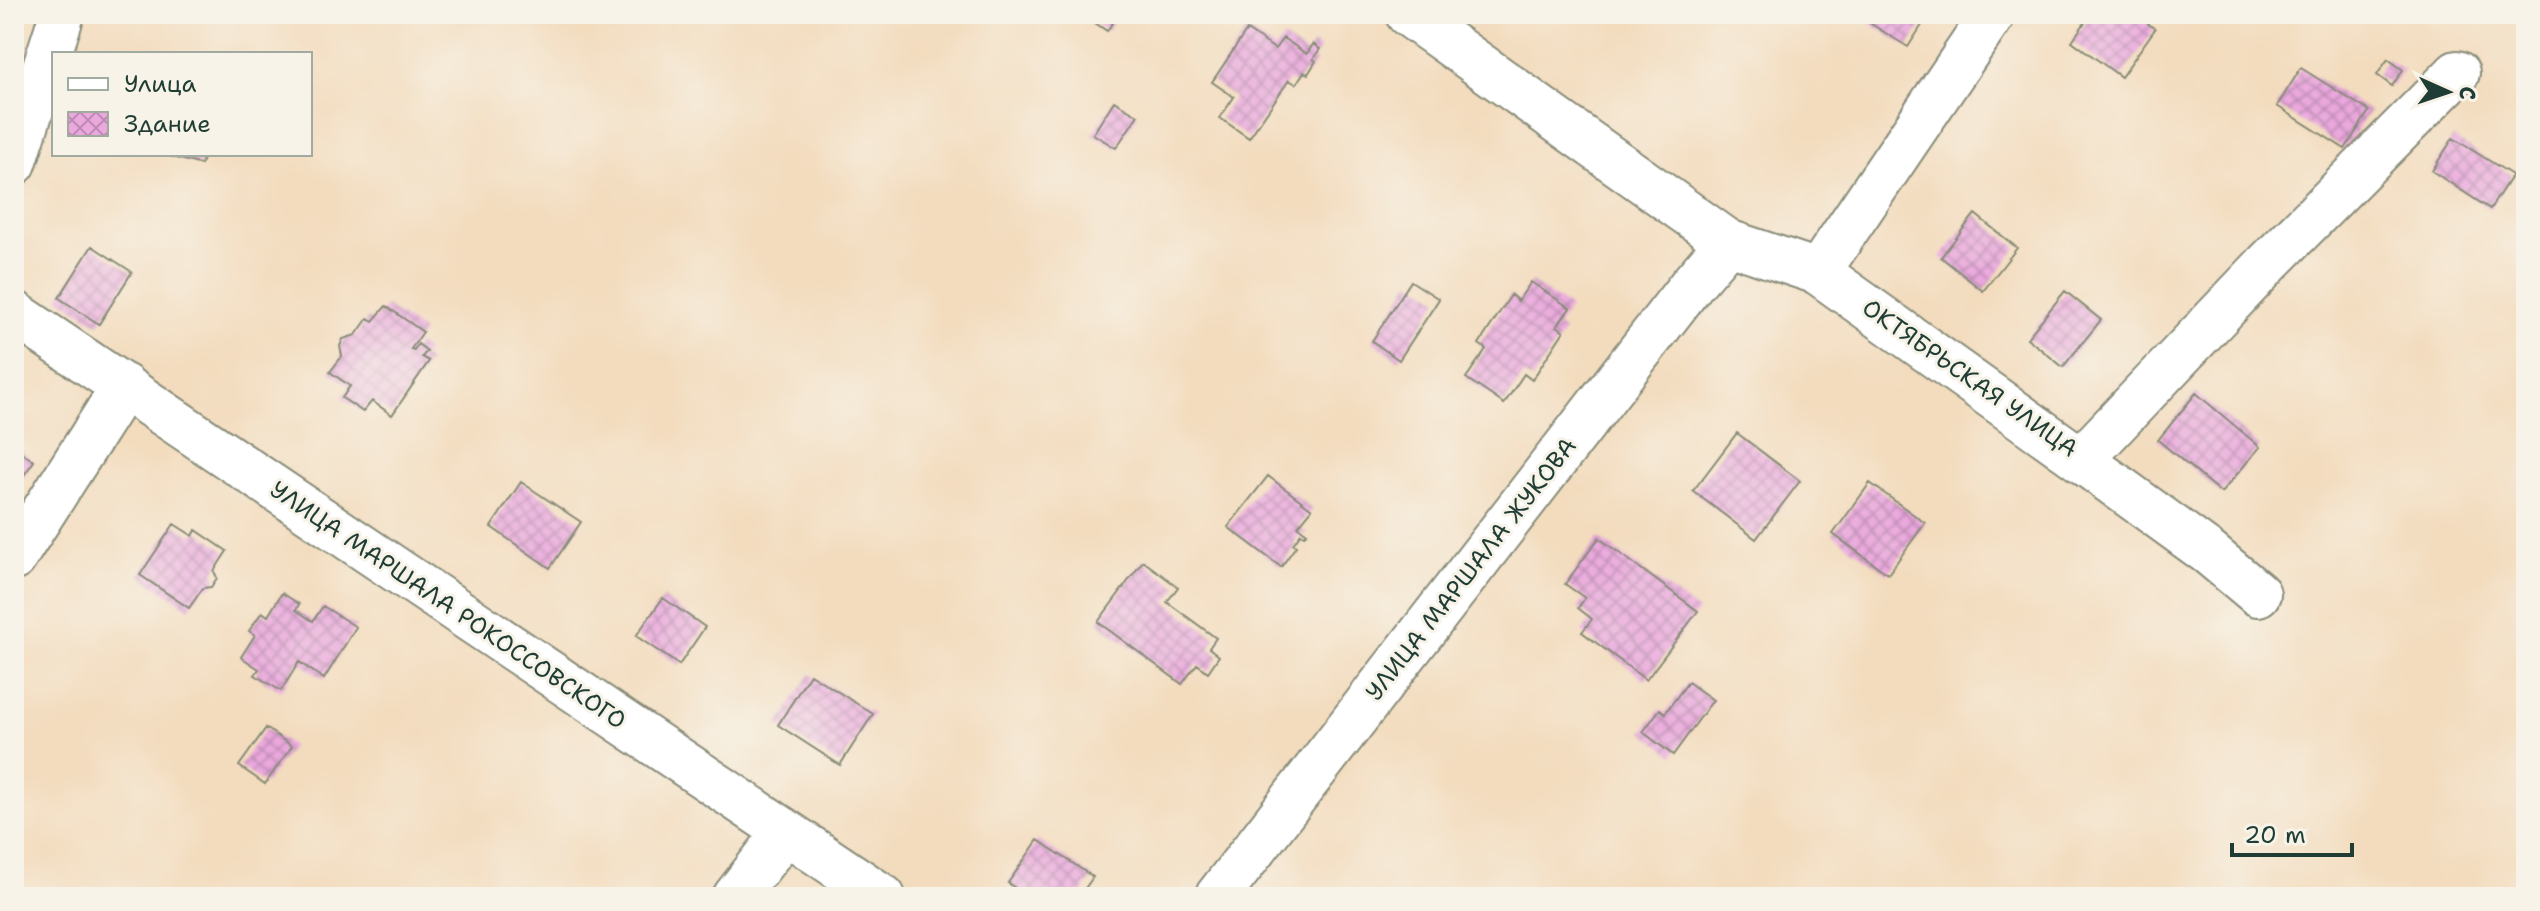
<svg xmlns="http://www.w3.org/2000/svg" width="2540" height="911" viewBox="0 0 2540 911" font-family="'Shantell Sans',sans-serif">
<defs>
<pattern id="building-cross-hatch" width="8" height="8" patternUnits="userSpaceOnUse" patternTransform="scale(2)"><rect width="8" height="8" fill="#eaa8dd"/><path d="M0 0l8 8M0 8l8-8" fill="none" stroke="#bd8ab4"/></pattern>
</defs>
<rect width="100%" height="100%" fill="#f7f3e8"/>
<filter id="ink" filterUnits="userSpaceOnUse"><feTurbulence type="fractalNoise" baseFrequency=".0125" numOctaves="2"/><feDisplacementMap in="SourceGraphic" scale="16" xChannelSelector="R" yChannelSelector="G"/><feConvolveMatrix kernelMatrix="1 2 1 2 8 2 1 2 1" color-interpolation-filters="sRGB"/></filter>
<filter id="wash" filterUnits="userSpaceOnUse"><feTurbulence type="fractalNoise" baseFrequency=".006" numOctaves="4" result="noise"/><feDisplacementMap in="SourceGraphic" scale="32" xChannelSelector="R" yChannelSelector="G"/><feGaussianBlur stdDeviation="1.8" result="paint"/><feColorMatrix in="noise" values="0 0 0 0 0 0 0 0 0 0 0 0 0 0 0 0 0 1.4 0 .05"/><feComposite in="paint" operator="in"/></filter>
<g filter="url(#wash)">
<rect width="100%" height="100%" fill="#f3dcbe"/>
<g id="blocks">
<!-- building -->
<path fill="url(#building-cross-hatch)" d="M1082 14H1118L1107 31Z
M1855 14H1929L1908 47Z
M2091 14H2135L2155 29 2121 77 2072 41Z
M1247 30 1275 49 1283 38 1307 54 1313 44 1320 49 1313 59 1316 61 1308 74 1304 72 1296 84 1289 80 1249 138 1220 118 1234 97 1212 82Z
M2388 59 2403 70 2392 86 2377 75Z
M2301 68 2369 111 2345 149 2277 106Z
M1114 101 1138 115 1116 148 1093 134Z
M2453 138 2512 175 2490 209 2432 171Z
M163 154H204L201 165Z
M1975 214 2017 248 1983 291 1941 257Z
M92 246 132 272 99 324 59 298Z
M1411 281 1439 299 1399 360 1372 341Z
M1531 282 1570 308 1557 326 1564 331 1532 380 1524 374 1504 404 1466 378 1486 349 1479 344 1511 295 1518 301Z
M2065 291 2101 320 2063 367 2027 338Z
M386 306 423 332 411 349 414 350 418 344 427 351 422 357 429 361 392 415 372 401 363 412 342 398 350 386 330 372 342 356 340 346 343 339 356 335 368 318 373 321Z
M2196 393 2260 447 2221 493 2158 440Z
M1737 433 1800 481 1756 539 1693 491Z
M14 447 34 461 14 489Z
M1268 476 1312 509 1298 526 1307 533 1304 535 1301 533 1293 544 1296 546 1281 567 1228 527Z
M521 482 581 522 550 568 491 527Z
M1870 483 1925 523 1888 574 1833 534Z
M174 524 193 536 196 530 227 551 214 571 217 578 211 587 203 588 189 608 140 575Z
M1599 538 1698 611 1646 680 1582 632 1592 619 1578 608 1585 598 1565 584Z
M1143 561 1178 587 1167 602 1216 638 1209 648 1219 656 1208 672 1197 664 1182 684 1098 622Z
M282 593 299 604 296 610 313 621 323 606 356 627 324 679 299 662 281 691 255 675 259 669 241 657 255 635 249 631 262 612 268 616Z
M663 598 705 627 679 665 636 636Z
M810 674 873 714 840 765 778 725Z
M1688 682 1713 700 1673 755 1643 732 1660 709 1665 713Z
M266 728 292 746 265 784 239 766Z
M1038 840 1093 877 1079 897H1028L1008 883Z"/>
</g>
</g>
<g filter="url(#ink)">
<use href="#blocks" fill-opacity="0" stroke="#898c79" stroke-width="2"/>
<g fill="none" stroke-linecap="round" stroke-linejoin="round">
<defs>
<path id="street" d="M1408 14 1728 242 1818 272 2081 460 2267 264 2457 73
M14 163 62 14
M1818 272 1993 14
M14 313 883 897
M2081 460 2209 553 2258 594
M14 558 124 386
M735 897 785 833
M1217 897 1692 284 1728 242"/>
</defs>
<!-- street casing -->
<use href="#street" stroke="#898c79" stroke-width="48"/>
<!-- street -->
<use href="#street" stroke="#fff" stroke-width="44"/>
</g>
</g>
<g text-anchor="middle" stroke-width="6" stroke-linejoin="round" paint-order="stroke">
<!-- street labels -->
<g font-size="24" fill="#1f3d34" stroke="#f7f3e8">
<text transform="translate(1970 378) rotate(35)" y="8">ОКТЯБРЬСКАЯ УЛИЦА</text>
<text transform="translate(1471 569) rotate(-52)" y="8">УЛИЦА МАРШАЛА ЖУКОВА</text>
<text transform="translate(448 605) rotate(34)" y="8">УЛИЦА МАРШАЛА РОКОССОВСКОГО</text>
</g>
</g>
<!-- margin -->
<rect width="2540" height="911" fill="none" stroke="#f7f3e8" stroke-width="48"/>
<!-- legend -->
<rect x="52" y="52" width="260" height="104" fill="#f7f3e8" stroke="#a1aaa0" stroke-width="2"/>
<rect x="68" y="78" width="40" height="12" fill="#ffffff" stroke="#a1aaa0" stroke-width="2"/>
<text x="124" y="92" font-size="24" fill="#1f3d34">Улица</text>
<rect x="68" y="112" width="40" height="24" fill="url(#building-cross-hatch)" stroke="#a1aaa0" stroke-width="2"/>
<text x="124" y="132" font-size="24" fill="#1f3d34">Здание</text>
<!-- north arrow -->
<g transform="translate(2448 92) rotate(93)" stroke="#f7f3e8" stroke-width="6" paint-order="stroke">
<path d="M0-6L14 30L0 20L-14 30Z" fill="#1f3d34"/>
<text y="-12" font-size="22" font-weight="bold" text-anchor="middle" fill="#1f3d34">С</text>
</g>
<!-- scale -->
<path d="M2232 843v12h120v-12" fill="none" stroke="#1f3d34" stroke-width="4"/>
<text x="2244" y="843" font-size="24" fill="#1f3d34" stroke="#f7f3e8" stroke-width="6" paint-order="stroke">20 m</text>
</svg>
